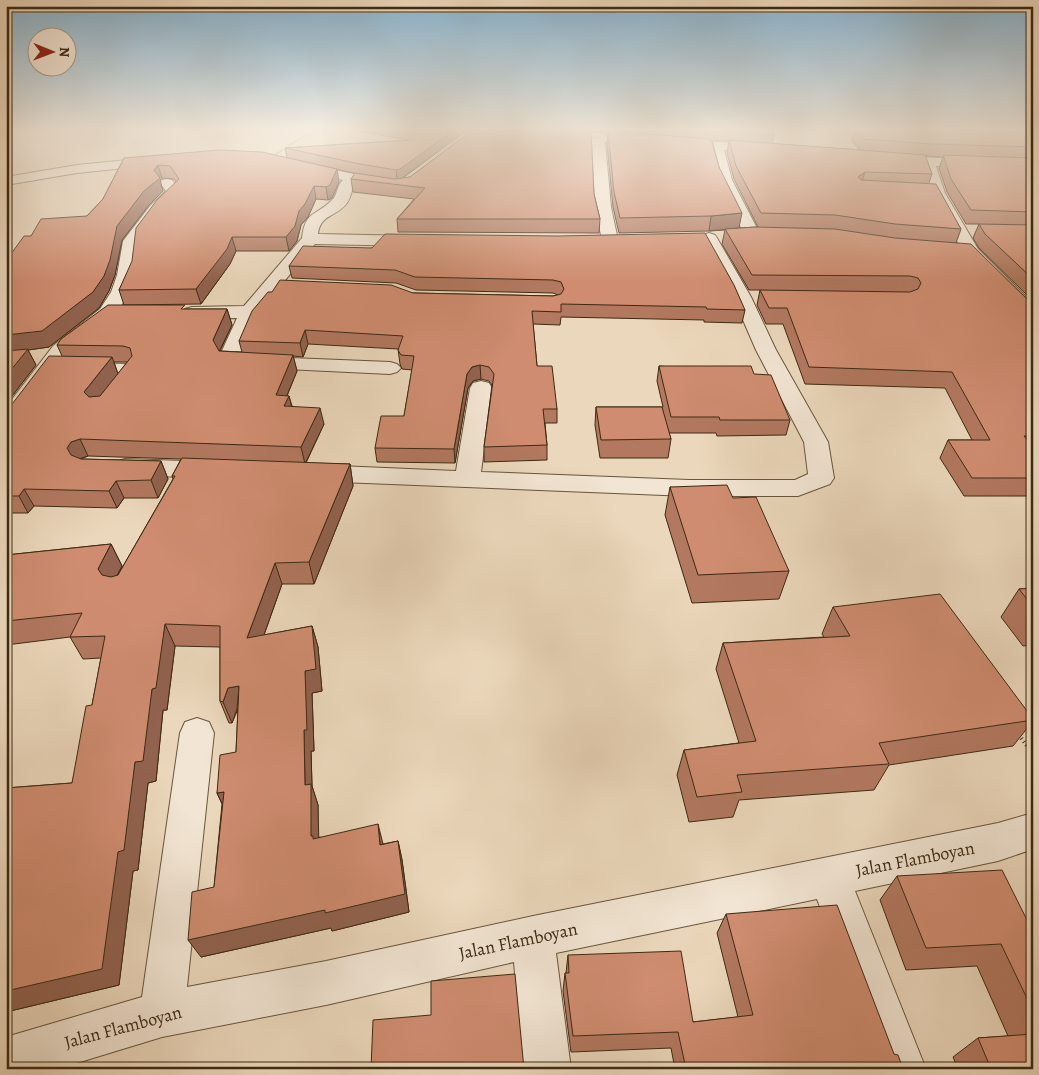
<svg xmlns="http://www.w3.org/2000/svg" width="1039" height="1075" viewBox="0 0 1039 1075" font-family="Alegreya,serif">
<rect width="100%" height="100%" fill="#ebd7bb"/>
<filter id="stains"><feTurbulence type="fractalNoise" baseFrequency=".004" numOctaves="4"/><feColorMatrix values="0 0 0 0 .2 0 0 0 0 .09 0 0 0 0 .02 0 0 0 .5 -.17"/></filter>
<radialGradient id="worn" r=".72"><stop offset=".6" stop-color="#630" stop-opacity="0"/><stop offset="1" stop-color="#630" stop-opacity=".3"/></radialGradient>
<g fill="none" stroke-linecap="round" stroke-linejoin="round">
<defs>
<path id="service" d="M91 363 129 364 134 365 137 371C131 380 126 389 115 386L113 383 121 372 86 370 84 367 86 364Z"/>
<path id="minor" d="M556 130 770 146 772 149 765 153 724 150 732 180 760 234 758 237H746L744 234 718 180 711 149 605 142 611 207 618 240 616 243H604L602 240 595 207 592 141 558 138Z
M891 155 970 160 1033 161V169L936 166 945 193 978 249 1033 304V321L1026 319 963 252 931 193 922 165 886 162 884 159Z
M158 157 163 158 165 161 163 164 77 173 6 185V177L77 165Z
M300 163 388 181 393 182 395 185 393 188 388 189 358 183C350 189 352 196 347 203 337 217 320 214 318 234L416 236 422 238 424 241 422 244 416 246 315 244 258 313 240 356 390 362 397 364 401 368 397 372 390 374 225 366 219 357 237 318 192 319 185 317 182 313 185 309 192 307 244 306 302 238C305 210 317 216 332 200 338 195 336 186 343 180L295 170 293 167Z
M167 179 172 180 181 192 160 212 139 241 135 275 129 292 115 317 67 354 14 428 6 430V407L53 346 100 309 111 292 117 275 123 241 150 206 166 191 160 183 162 180Z
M709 233 715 235 717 238 751 297 776 350 828 442 834 478 830 484 798 496H689L315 481 306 479 302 473 306 467 315 465 456 471 470 388 473 383 481 381 489 383 492 388 481 472 689 480H795L808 474 804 442 756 350 733 297 701 238 703 235Z
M125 459 215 462 224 465 227 470 224 475 215 478 125 475 116 472 113 467 116 462Z
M197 718 209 722 214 733 187 987 326 961 533 916 998 823 1033 813V849L998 861 855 891 926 1069H878L817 899 556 953 571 1069H523L514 962 326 1005 162 1037 57 1069H6V1037L142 997 180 733 185 722Z"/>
</defs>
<!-- service casing -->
<use href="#service" stroke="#68553d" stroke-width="2"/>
<!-- minor casing -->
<use href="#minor" stroke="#68553d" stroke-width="2"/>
<!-- path-far1 -->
<path stroke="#3d2a13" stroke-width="2" stroke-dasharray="0.5 1" stroke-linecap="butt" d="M288 146 303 137 321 130
M271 157 283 150"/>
<!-- path -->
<path stroke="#3d2a13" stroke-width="4" stroke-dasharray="1 3" stroke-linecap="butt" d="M1019 735 1033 754"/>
<!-- service -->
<use href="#service" fill="#f2e5d3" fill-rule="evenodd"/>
<!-- minor -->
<use href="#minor" fill="#f2e5d3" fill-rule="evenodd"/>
</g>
<!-- wall -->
<path fill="#b27860" stroke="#3d2a13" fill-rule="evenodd" d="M351 130H555L554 131 594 194 600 219 599 233 398 232 397 219 414 199 353 192 351 179 358 174 287 158 285 148 409 140ZM463 133H469L410 177 403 178Z
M582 130H772L774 135 772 144 860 150 852 141 855 130H1033V301L979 248 973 238 979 224H966L947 192 939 168 943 157 925 156 932 174 929 183 961 229 956 243 1033 305V496H964L940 458 948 440H972L945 388 805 384 783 324H766L757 305 760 290H749L722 244 725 230 709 231 619 233 613 207 607 144 608 132ZM712 140 729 141 727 153 734 179 758 227 739 228 719 167Z
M124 158 339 182 332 198 328 200 316 199 308 217 301 225 297 241 289 251H236L230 264 201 304 124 305 119 290 176 182 174 179 162 178 160 180 163 191 149 205 122 240 115 275 109 291 99 308 49 347 28 350 36 365 6 404 31 236 87 216 103 199Z
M372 248 745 310 742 323 704 322V320L561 317 560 325 533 324 537 366 557 409V423H545L547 445V460L484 462V447L492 385 489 381 481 379 473 381 468 388 455 463 377 462 375 448 404 416 412 370 402 369 400 364 398 349 308 344 303 357 293 356 297 371 287 396H289L292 406 324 424 306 463 350 464 353 486 314 584H282L264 635 312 626 318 647 322 691 312 693 314 751H311L312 786 318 805V837L383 844 398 841 402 860 409 912 332 931 331 928 201 957 214 887 222 804 217 793 236 752 238 709 232 723H229L220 701V647L175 646 167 710H163L156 781 148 783 138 870 133 871 119 985 6 1012V788L72 783 92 705 101 658 83 659 70 637 6 645V555L111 544 122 566 117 575H118L173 479 172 476 181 459 88 456 81 459 161 461 168 479 158 498H124L117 508 34 506 28 513H6V412L62 356 57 345 186 309H227L232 325 220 351 242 352 239 341 413 293 553 296 558 295 553 293 416 290 396 283 292 278 289 266ZM114 362H127L118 374Z
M659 366 754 374 790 420 786 435 717 436 716 433H669L671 439 668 458H600L595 425 596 407H663L657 381Z
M670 487 733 498 789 571 779 599 692 603 665 515Z
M1033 588V645L1023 646 1001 617 1019 589Z
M833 607 1033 719V721L1013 746 889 765 874 790 739 800 733 817 689 822 677 775 684 750 739 743 716 669 723 643 824 637 822 634Z
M897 876 1033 932V1069H958L953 1057 978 1038 1008 1036 977 966 906 970 880 900Z
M726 914 894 1054 903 1069H675L671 1048 571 1052 563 991 565 973H566L568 955 693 1022 738 1017 717 933Z"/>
<!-- shaded-wall -->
<path fill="#91624e" stroke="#3d2a13" d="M454 130H463V133L401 179 397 180 396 170Z
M158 165 162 178 160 180 163 191 149 205 122 240 115 275 109 291 99 308 49 347 28 350 36 365 6 404V335L117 226Z
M337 169 339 182 332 198 328 200 326 187Z
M865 172 861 185 858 177Z
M314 186 316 199 308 217 301 225 297 241 289 251 286 237 299 211Z
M742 213 739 228 709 231 711 216Z
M232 237 236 251 230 264 201 304 196 289Z
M227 309 232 325 217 356 213 340Z
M305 330 308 344 303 357 300 343Z
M293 355 297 371 280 412 276 395Z
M112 357 118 374 91 409 84 392Z
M480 365 481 379 473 381 468 388 455 463 454 449 467 374 472 367Z
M289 396 293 413 284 406Z
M320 408 324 424 305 464 301 447Z
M80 439 88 456 79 459 75 465 67 448 71 442Z
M161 461 168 479 158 498 151 480Z
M350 464 353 486 314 584 309 562Z
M116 481 124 498 117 508 109 491Z
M24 489 34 506 28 513 19 496Z
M111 544 122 566 109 591 98 569Z
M275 563 282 584 255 660 247 638Z
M165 624 175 646 167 710H163L156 781 148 783 138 870 133 871 119 985 6 1012V991L118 852 135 762 152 689Z
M312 626 318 647 322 691 312 693 314 751H311L312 786 318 805 319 850 311 836 305 785 304 730 305 671Z
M239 686 237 709 232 723 223 702 228 688Z
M224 792 227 814 217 793Z
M378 824 383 844 380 845Z
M398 841 402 860 409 912 332 931 331 928 201 957 188 940Z"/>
<!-- building -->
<path fill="#cf8c70" stroke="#3d2a13" d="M404 130H454L400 169 396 170 360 164 285 148 411 140 412 131Z
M558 130 591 131 594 194 600 219H397L425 188 351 179 355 173 395 179 410 177 470 132 553 131Z
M710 130H772L774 135Z
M856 130H1033V147L932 144 864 139Z
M608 131 711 139 719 167 742 213 711 216 620 218 614 192Z
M729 140 925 155 932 174 865 172 858 177 861 180 936 184 961 229 895 224 835 215 761 213 736 166Z
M219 150 262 152 337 169 330 185 326 187 314 186 305 204 299 211 295 226 286 237H232L227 249 196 289 119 290 132 261 136 228 157 200 179 179 170 166 158 165 154 170 160 178 144 191 117 226 110 260 104 276 93 292 42 331 6 335V261L24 236H31L41 219 87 216 103 199 124 158Z
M943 155 1033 158V212L971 210 951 179Z
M979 224 1033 225V279L985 234Z
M755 227 835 229 895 238 971 244 1033 305V436H1024L1033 447V478H972L948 440H990L952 372 809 367 787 308H769L760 290 910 292 918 289 921 283 918 278 910 276 752 275 725 229Z
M705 233 734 285 745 310 707 309 706 307 561 304V312L532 311 537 366H552L557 409H543L547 445 484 447 494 374 489 367 480 365 472 367 467 374 454 449 375 448 381 416H404L414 356 401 355 398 350 403 336 305 330 300 343 239 341 252 311 268 292H272L280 280 391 285 413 293 553 296 561 294 564 289 561 282 553 280 415 277 395 270 289 266 303 246 372 248 385 234 558 236Z
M108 305H185L181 309H227L213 340 219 351 293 355 276 395 289 396 284 406 320 408 301 447 80 439 71 442 67 448 71 455 81 459 161 461 151 480 116 481 109 491 24 489 19 496H6V412L49 356 112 357 84 392 89 397 100 396 132 356 130 348 123 346 57 345 61 339Z
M28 349 6 376V351Z
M659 366H751L754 374 771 375 790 420H720L719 417H671Z
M596 407H662L671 439 601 440Z
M182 458 350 464 309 562 275 563 247 638 312 626 316 669 305 671 307 730H304L305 785 311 784V836H313V839L378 824 380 845 398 841 405 894 325 913V910L188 940 192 892 214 887 224 792 217 793 220 755 236 752 239 686 228 688 223 702 220 701V626L165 624 156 688 152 689 143 761 135 762 124 850 118 852 102 969 6 991V788L72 783 86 706 92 705 105 636 70 637 82 613 6 621V555L111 544 98 569 102 575 111 577 118 575 175 476H172Z
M727 485 733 498 756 497 789 571 698 575 670 487Z
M1033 588V607L1019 589Z
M940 594 1033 719V720L879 743 889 764 737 775 742 792 697 797 684 750 756 741 723 643 850 636 833 607Z
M1002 870 1033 932V1011L1001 944 926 948 897 876Z
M837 905 894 1054 898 1055 903 1069H686L678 1032 573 1036 565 973H569L568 955 681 951 693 1022 753 1015 726 914Z
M515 974 524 1069H371L373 1020 431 1015V981Z
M1033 1034V1069H991L978 1038Z"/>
<!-- sky -->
<linearGradient id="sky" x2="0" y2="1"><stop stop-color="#88b6d4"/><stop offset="0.46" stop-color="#f6ede0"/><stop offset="1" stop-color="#f6ede0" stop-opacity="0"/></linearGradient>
<rect width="1039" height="281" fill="url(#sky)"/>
<g text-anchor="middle" stroke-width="5" stroke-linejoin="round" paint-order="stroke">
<!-- near-street labels -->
<g font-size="18" fill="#3d2a13" stroke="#f2e5d3">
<text transform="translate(915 859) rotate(-11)" y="6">Jalan Flamboyan</text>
<text transform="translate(518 941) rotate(-12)" y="6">Jalan Flamboyan</text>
<text transform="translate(123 1027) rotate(-15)" y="6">Jalan Flamboyan</text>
</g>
</g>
<!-- margin -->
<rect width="1039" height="1075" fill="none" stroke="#ebd7bb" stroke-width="25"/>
<rect x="8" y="8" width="1024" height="1060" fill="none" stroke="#3d2a13" stroke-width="2.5"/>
<rect x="12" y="12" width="1014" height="1050" fill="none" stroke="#3d2a13"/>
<!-- north arrow -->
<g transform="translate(52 52) rotate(91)"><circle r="24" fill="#f2e5d3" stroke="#aa9a86"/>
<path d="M0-4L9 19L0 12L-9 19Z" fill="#8f2418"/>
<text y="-8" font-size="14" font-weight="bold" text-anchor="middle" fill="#3d2a13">N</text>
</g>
<rect width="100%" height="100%" filter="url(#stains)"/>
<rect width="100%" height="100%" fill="url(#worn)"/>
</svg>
